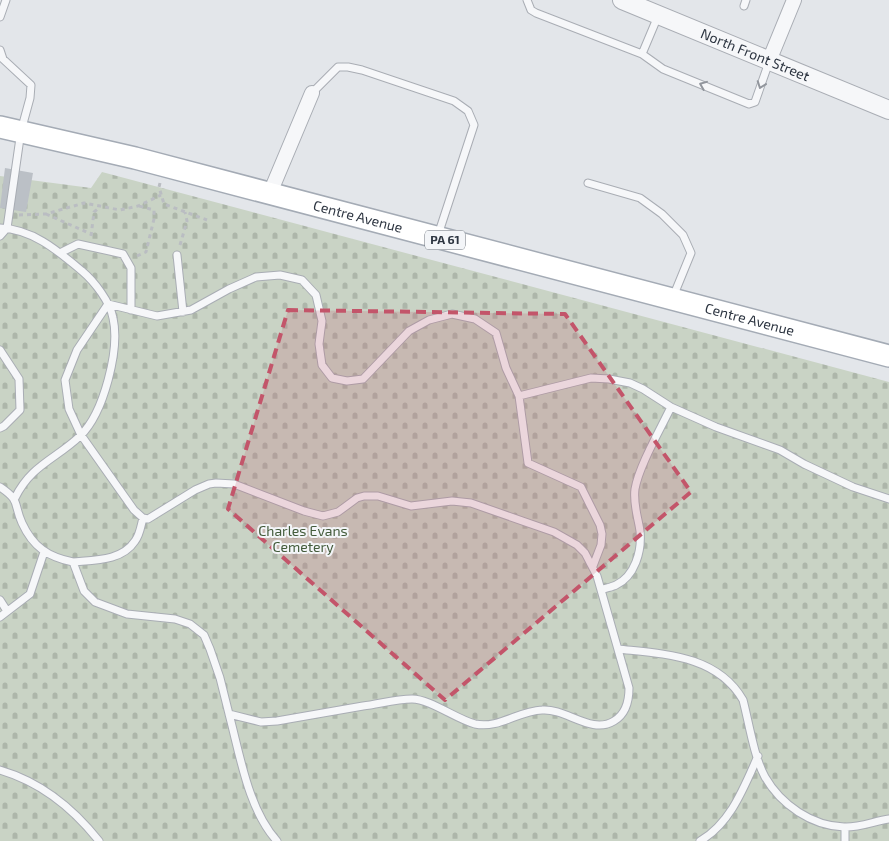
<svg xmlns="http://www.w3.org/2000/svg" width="889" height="841" viewBox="0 0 889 841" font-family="'Exo 2',sans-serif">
<defs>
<pattern id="cemetery-stones" width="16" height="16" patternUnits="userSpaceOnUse" patternTransform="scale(1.25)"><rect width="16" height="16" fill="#c9d3c5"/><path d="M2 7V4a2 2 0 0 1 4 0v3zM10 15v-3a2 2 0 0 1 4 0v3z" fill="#adb6aa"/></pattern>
</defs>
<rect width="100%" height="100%" fill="#e3e6ea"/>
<!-- cemetery -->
<path fill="url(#cemetery-stones)" d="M102 172 889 382V841H0V176L91 188Z"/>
<!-- building -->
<path fill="#bbc0c6" d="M5 168 33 173 26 212 0 208Z"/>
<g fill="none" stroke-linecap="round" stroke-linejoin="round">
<defs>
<path id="service" d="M527 0 531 10 536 13 642 54 658 16
M744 6 746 0
M0 17 6 0
M0 50 3 59 31 85 30 98 21 131 7 228 0 236
M642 54 663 69 749 104 755 102 769 62
M312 93 338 67H348L362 70 454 101 468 111 474 125 438 235
M588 183 640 198 662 214 683 235 691 253 673 297
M0 228C33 229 58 251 82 271 95 282 110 302 113 318 120 349 104 413 80 436 56 459 31 465 15 498
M60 253 78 244 123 254 131 268V310
M177 255 183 312
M0 350 19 379 20 410 4 426 0 428
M519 396 591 378 609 379 630 383 643 389 671 407 716 427 780 450 804 464 853 487 889 499
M0 487C21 501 13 503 22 523 33 547 48 557 73 562L84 591 95 602 127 614 175 619 190 624 204 635 210 649 220 678 229 714 261 722 277 721C305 716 334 711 363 706 379 704 396 699 412 699 430 699 456 719 475 724 499 729 518 711 542 710 566 708 591 735 614 721 626 714 629 701 629 688L597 576 585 553 577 545 554 532 471 503 452 501 411 506 378 496H364L357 498 338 512 323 516 304 511 234 484 216 483 209 484 195 490 148 519 143 518 134 510 81 435 69 409 65 380 77 350 108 304 157 316 191 310 229 289 256 277 280 275 302 280 316 295 322 321 319 344 322 365 332 378 347 381 363 379 409 331 429 320 452 314 475 319 496 333 506 368 519 396 528 463 581 487 600 525 602 534 601 545 593 566
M73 562C95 560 122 561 135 541 140 535 141 525 143 518
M601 590C606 588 612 587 616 585 635 576 642 551 640 531 638 517 633 504 635 489 639 466 660 430 671 407
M0 600 7 611
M0 617 30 594 44 552
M618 649C664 654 717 655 743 700 749 723 754 757 765 777 781 805 812 826 844 827 858 828 875 821 889 819
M229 714C240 755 248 809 277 841
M0 770C41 782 73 808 99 841
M845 827V841
M700 841C731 823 744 787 758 756"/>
<path id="minor" d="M769 61 794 0
M270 193 312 93"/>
<g id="tertiary">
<path id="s1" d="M622 0 889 110"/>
</g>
<g id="primary">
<path id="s2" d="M0 127 135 158 889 356"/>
</g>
</defs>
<!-- service casing -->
<use href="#service" stroke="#a9adb4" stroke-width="9"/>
<!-- minor casing -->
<use href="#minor" stroke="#a9adb4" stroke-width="16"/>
<!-- tertiary casing -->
<use href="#tertiary" stroke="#a9adb4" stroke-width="20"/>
<!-- primary casing -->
<use href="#primary" stroke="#a4abb5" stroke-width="24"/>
<!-- path -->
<path stroke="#babdc2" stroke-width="3" stroke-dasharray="4 4" stroke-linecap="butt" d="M160 183 159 187 164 204 207 220
M46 214 91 234
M19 215 46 214 84 203 120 210 138 206 161 195
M91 236 94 212 100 207
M180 245 187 221 185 212
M137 256 146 252 154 219V210L139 206"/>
<!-- service -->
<use href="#service" stroke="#f6f7f9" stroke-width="7"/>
<!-- minor -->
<use href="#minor" stroke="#f6f7f9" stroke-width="14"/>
<!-- tertiary -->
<use href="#tertiary" stroke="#f6f7f9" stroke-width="18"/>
<!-- primary -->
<use href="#primary" stroke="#fff" stroke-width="21"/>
</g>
<!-- one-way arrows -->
<defs><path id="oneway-chevron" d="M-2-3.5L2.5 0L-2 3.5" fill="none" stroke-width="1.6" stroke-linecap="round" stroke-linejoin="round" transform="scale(1.25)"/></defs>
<g stroke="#92969d">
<use href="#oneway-chevron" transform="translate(703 85) rotate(-158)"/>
<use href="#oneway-chevron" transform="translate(761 85) rotate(110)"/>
</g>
<!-- marked area -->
<path fill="#c3556a" fill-opacity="0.2" stroke="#c3556a" stroke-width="4" stroke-dasharray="10 6" stroke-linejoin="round" d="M288 310 565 314 691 492 445 700 228 509Z"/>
<g text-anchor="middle" stroke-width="4" stroke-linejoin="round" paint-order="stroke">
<!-- shield labels -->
<rect fill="#f3f5f8" stroke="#686f78" stroke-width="1" x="425" y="230.5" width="40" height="19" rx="4"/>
<g font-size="12" font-weight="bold" fill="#2d3541">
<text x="445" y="244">PA 61</text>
</g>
<!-- street labels -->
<g font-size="14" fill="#2d3541" stroke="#f3f5f8">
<text dy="5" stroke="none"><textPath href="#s1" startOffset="144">North Front Street</textPath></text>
<text dy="5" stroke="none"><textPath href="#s2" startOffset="369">Centre Avenue</textPath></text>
<text dy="5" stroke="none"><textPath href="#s2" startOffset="774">Centre Avenue</textPath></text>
</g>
<!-- park labels -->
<g font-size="14" fill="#435b3b" stroke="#f3f5f8">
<text x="303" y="536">Charles Evans<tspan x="303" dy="16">Cemetery</tspan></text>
</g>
</g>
</svg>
